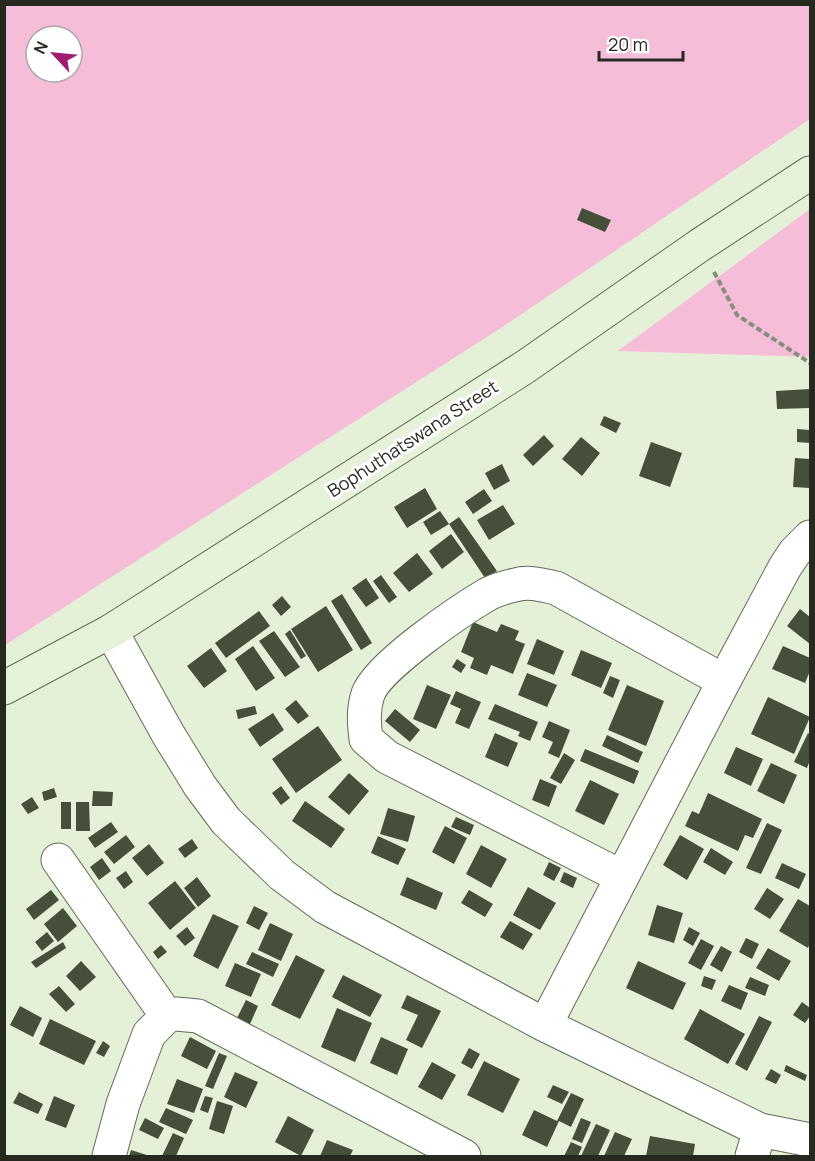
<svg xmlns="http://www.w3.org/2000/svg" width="815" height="1161" viewBox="0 0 815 1161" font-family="Manrope,sans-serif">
<rect width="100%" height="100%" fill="#e4f1d8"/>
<!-- green -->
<path fill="#f6bdd9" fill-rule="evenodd" d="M5 5H810V119L504 326 5 645ZM36 36H72V72H36Z
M810 209V357L618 351Z"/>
<!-- building -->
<path fill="#454f3a" d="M582 208 611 220 605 232 577 220Z
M810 389V408L777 409 776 391Z
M604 416 621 423 616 433 600 425Z
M797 429 810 430V443L797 442Z
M544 435 554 446 533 466 523 455Z
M581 437 600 453 582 476 562 459Z
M651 442 682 453 670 487 639 476Z
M795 458 810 459V488L793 487Z
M502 464 510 481 494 490 485 473Z
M425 488 437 509 407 528 394 507Z
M484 489 492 501 473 514 465 502Z
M503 505 515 524 489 540 477 520Z
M440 511 449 524 459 517 497 571 485 578 449 524 431 535 423 522Z
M451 534 464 552 442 569 429 551Z
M417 553 433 574 409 592 393 573Z
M381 575 397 597 389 603 373 581Z
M366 578 379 598 366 607 352 588Z
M342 594 372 643 361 650 331 601Z
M282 596 291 607 281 616 272 605Z
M326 606 353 650 318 672 291 629Z
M800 609 810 617V644L787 626Z
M259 611 270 626 226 658 215 643Z
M473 622 497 632 501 624 519 631 515 640 525 644 513 674 491 665 487 675 470 668 474 658 461 652Z
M290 630 306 656 301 659 285 634Z
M274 631 300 667 285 677 259 641Z
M537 639 564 651 554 675 527 664Z
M253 646 275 678 256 691 235 659Z
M783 646 810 658V671L805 683 772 669Z
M211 648 227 671 204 688 187 666Z
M581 650 612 663 601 688 571 675Z
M457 659 466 665 461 673 452 667Z
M527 673 557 685 547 707 518 695Z
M610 676 620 680 613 698 603 693Z
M427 685 451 695 436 729 413 719Z
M627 685 664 701 646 746 608 730Z
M456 691 481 702 469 729 455 723 461 709 450 704Z
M768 697 810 717 794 754 751 734Z
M296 700 309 716 298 724 285 709Z
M495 704 538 722 530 741 518 736 520 732 488 719Z
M255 706 257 714 238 719 236 710Z
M395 709 420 730 410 742 385 721Z
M273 713 284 730 260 747 248 729Z
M549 721 570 730 559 758 548 753 553 742 542 737Z
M318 726 342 760 296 793 272 759Z
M495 733 518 743 508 767 485 757Z
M808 733 810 735V760L807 768 794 762Z
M607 735 643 752 638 763 602 746Z
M736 747 763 759 751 786 724 773Z
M585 749 639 771 634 784 580 761Z
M564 753 575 760 561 784 550 778Z
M771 763 797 775 784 804 757 791Z
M349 773 369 791 349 815 328 797Z
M540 779 557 786 549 807 532 800Z
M590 780 619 794 604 825 575 811Z
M281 786 290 798 281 805 272 793Z
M54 788 57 797 44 801 42 792Z
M93 791 113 792 112 806H92Z
M708 793 762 819 753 838 745 835 738 851 685 826 692 811 699 814Z
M32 797 39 808 28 814 21 804Z
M305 801 345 829 331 848 292 821Z
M61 802H71V829H61Z
M76 802H89L90 831H76Z
M388 808 415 816 408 842 380 834Z
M456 817 474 825 470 835 451 827Z
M111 822 118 832 95 848 88 838Z
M767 823 782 830 761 874 746 868Z
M445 826 467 838 454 864 432 852Z
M126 835 135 847 114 864 104 852Z
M680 835 704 849 687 880 663 865Z
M378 836 406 849 398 865 371 853Z
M192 839 198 848 185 858 178 849Z
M149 844 164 863 147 876 132 858Z
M481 845 507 859 491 888 466 874Z
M711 848 733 862 725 875 703 862Z
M102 858 111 871 99 880 90 867Z
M549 862 561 868 554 881 543 875Z
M782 863 806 874 799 889 775 878Z
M126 871 133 882 124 889 116 878Z
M564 872 577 878 573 888 560 882Z
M197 877 211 896 198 907 184 888Z
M407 877 443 893 436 910 400 895Z
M175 881 196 908 170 930 148 903Z
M528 887 556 903 540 930 513 915Z
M767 888 784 899 770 919 754 909Z
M51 890 59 900 34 920 26 909Z
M469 890 493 904 485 917 461 903Z
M798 899 810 906V943L808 948 779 931Z
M657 905 683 913 674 943 648 935Z
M254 906 268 913 259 930 246 923Z
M63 908 77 926 58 942 44 924Z
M213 914 239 926 218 969 193 956Z
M510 921 533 934 523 950 500 937Z
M270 923 293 934 281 961 258 950Z
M187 927 195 938 185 946 176 936Z
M689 927 700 933 693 946 683 940Z
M47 932 54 941 42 951 35 942Z
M746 938 759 944 752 959 739 952Z
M701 939 714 946 701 970 688 963Z
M63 942 66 948 36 968 31 962Z
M161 945 167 952 158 959 153 952Z
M721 946 732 952 722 972 710 965Z
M768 948 791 961 779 981 756 968Z
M252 952 279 964 273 977 246 964Z
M296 955 325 970 300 1019 271 1005Z
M81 961 96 977 80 991 66 976Z
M638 961 686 983 673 1010 626 988Z
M235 963 261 974 251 997 225 986Z
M343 975 382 995 370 1017 332 997Z
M704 976 716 980 712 990 701 986Z
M750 977 769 985 765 996 745 988Z
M729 985 748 993 741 1010 721 1001Z
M59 986 75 1004 66 1012 49 994Z
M407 995 441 1011 422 1048 406 1040 418 1015 401 1008Z
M246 1000 258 1006 250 1024 237 1018Z
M802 1002 810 1008V1016L805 1023 793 1015Z
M20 1006 42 1018 33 1037 10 1025Z
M337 1008 372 1023 355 1062 321 1047Z
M700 1009 745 1034 728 1064 684 1039Z
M759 1016 772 1022 747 1071 735 1064Z
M50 1019 96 1041 84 1065 39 1044Z
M190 1037 216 1051 207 1069 181 1056Z
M381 1037 408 1049 397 1075 370 1063Z
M103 1041 110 1046 104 1057 96 1053Z
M469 1048 480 1054 472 1069 461 1063Z
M219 1053 227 1056 213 1089 205 1086Z
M484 1061 520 1079 503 1113 467 1095Z
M432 1062 456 1075 442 1100 418 1087Z
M786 1065 807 1075 805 1081 784 1071Z
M771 1069 781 1075 776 1084 765 1079Z
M235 1072 258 1082 246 1108 224 1097Z
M177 1079 203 1089 194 1113 167 1104Z
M553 1085 569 1092 562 1104 547 1097Z
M19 1092 43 1104 38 1114 13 1103Z
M571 1093 584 1099 571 1127 559 1121 547 1147 522 1135 534 1110 557 1121Z
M54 1096 75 1105 66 1128 45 1120Z
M205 1096 213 1098 208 1113 200 1110Z
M217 1101 233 1106 224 1134 209 1129Z
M166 1108 193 1120 186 1134 159 1122Z
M288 1116 314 1130 301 1156 275 1142Z
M145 1118 164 1128 158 1139 139 1130Z
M581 1118 591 1122 582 1143 572 1139Z
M596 1124 610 1130 598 1156H581Z
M615 1132 632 1139 624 1156H604Z
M173 1133 184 1138 176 1156H162Z
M650 1136 695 1144 693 1156H646Z
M327 1140 353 1150 350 1156H320Z
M571 1142 582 1147 578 1156H564Z
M131 1150 150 1156H129Z"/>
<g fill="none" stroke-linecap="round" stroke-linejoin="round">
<defs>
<path id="street" d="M111 631 168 734 200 786 226 821 282 875 325 907 545 1025 760 1130 810 1140
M58 860 167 1016
M622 877 387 757 366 739C364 723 363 709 368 694 378 666 461 610 488 594 496 590 506 587 515 585 529 581 542 585 556 588L724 681
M545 1025 724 681 785 567 795 552 810 537
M109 1156 123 1104 149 1034 167 1016 176 1014 198 1016 464 1156
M752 1156 760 1130"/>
<path id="secondary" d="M4 688 111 631 525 367 700 245 810 173"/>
</defs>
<!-- street casing -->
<use href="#street" stroke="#606b55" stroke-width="35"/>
<!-- secondary casing -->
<use href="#secondary" stroke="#606b55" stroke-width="35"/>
<!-- path -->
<path stroke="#868f7e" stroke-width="4" stroke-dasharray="6 3" stroke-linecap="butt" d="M714 272 737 315 810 363"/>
<!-- street -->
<use href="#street" stroke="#fff" stroke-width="33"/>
<!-- secondary -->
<use href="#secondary" stroke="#e7f2db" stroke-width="33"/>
</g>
<g text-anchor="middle" stroke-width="6" stroke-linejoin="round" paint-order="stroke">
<!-- street labels -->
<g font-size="18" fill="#252920" stroke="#fff">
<text transform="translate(413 439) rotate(-33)" y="6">Bophuthatswana Street</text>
</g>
</g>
<!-- border -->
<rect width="815" height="1161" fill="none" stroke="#252920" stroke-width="12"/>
<!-- north arrow -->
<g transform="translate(54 54) rotate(296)"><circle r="28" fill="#ffffff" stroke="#a8a9a6" stroke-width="1.5"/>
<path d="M0-4.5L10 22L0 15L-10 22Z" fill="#a01e6f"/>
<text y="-9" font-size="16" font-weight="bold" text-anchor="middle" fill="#252920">N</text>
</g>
<!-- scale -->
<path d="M599 51v9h84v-9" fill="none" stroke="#252920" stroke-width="3"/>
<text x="608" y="51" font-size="18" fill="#252920" stroke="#ffffff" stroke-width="4.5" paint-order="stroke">20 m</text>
</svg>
